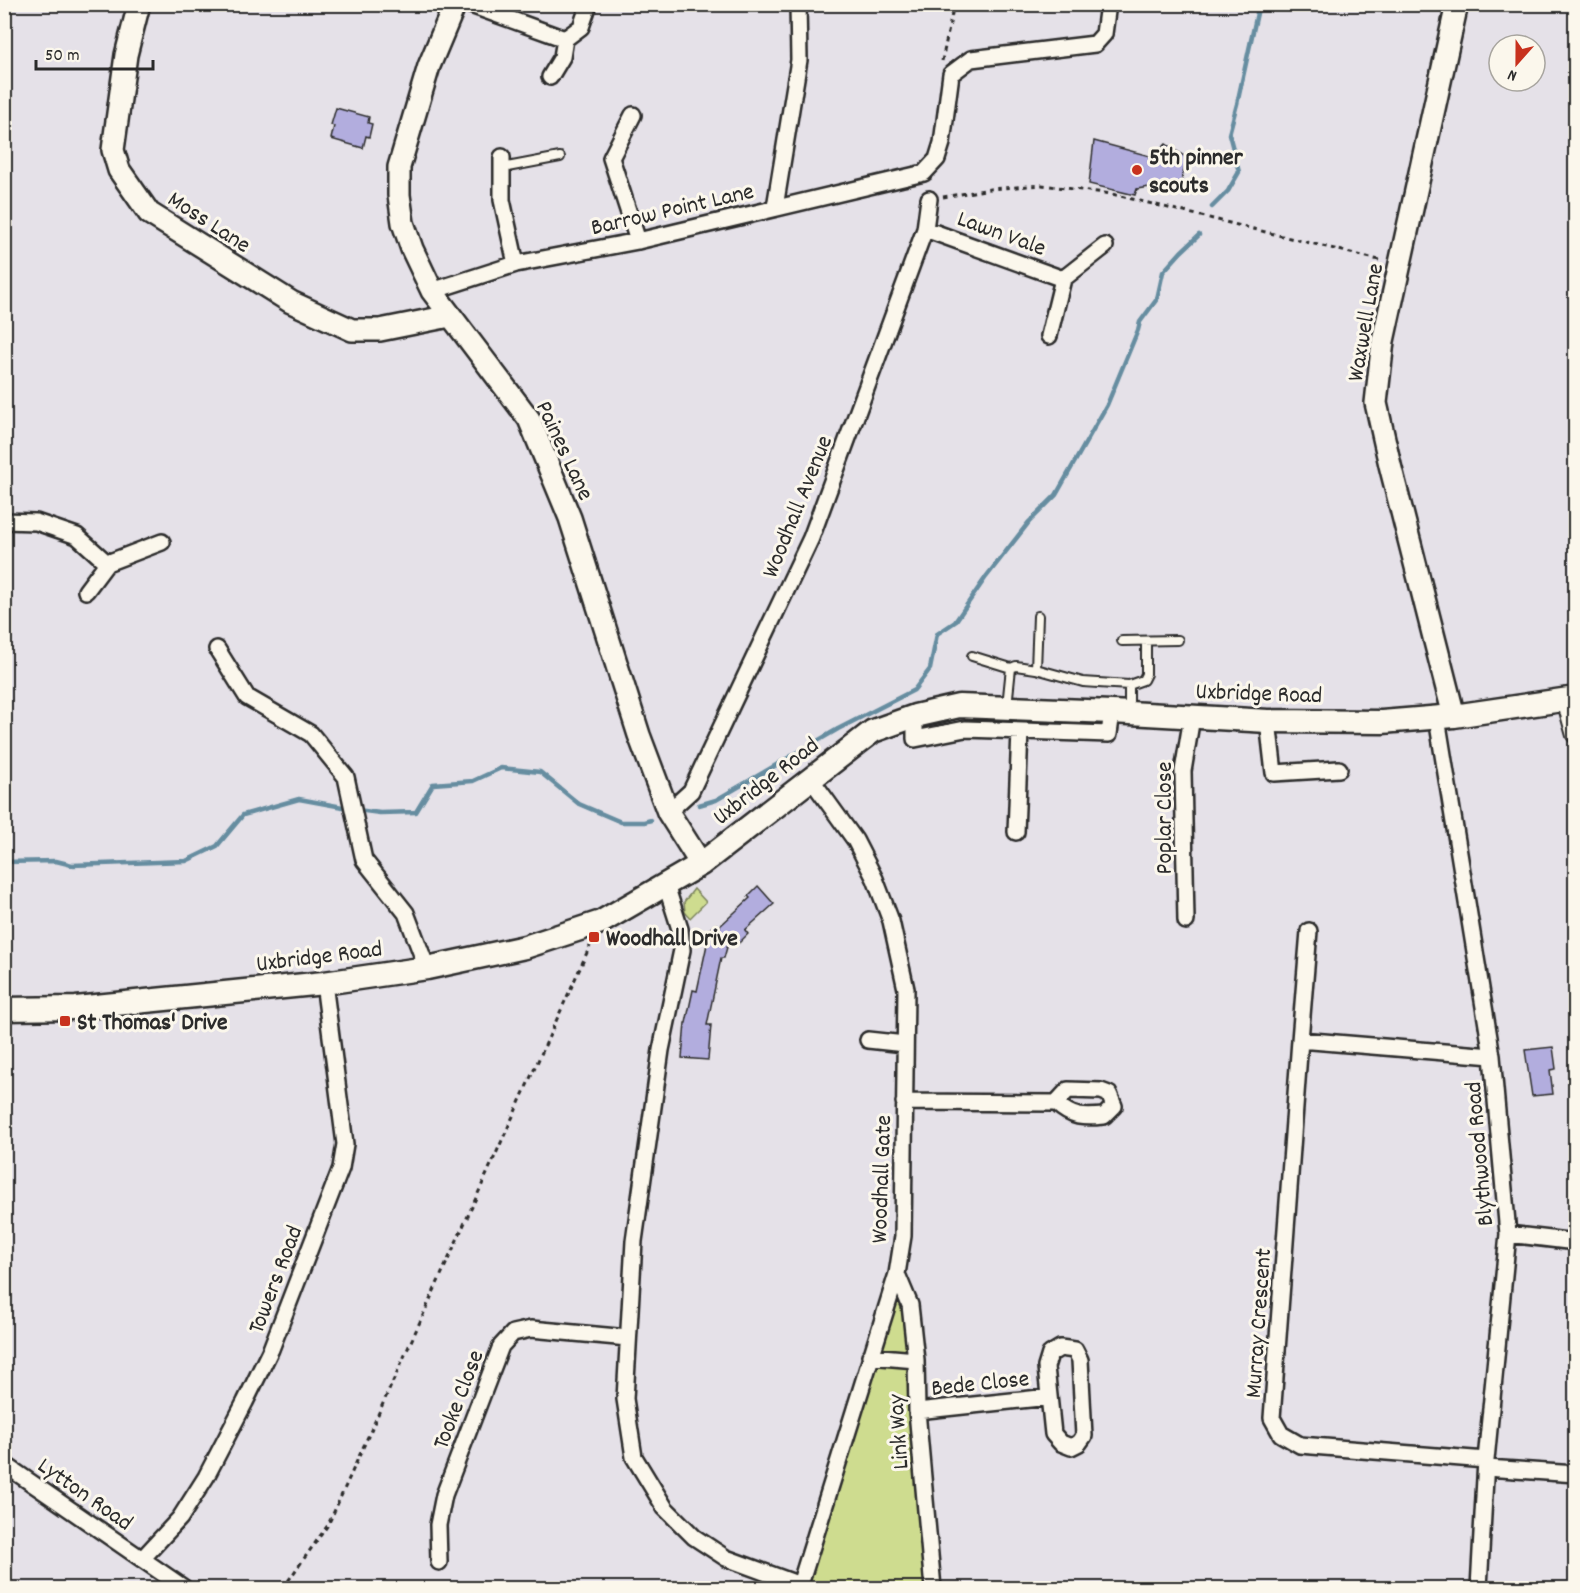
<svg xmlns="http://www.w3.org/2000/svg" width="1580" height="1593" viewBox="0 0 1580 1593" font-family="Dekko,sans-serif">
<rect width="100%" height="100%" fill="#e5e1e8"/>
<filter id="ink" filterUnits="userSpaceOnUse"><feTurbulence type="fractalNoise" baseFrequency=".0167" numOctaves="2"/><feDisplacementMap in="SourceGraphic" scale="12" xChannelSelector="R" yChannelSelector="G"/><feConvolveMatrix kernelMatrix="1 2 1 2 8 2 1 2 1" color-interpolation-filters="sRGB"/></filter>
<g filter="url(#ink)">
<!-- green -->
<path fill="#cedc8f" stroke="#7c845d" stroke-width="1.5" d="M694 889 706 902 690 918 685 912 684 902Z
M897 1274 910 1305 933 1588H799Z"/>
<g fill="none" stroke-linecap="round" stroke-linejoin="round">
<!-- stream -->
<path stroke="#668da0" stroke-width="4.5" d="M1212 207 1228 191 1239 172 1229 134 1237 104 1259 4
M699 805 716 800 838 729 914 690 930 669 937 634 955 622 986 577 1029 522 1056 495 1107 405 1138 330 1140 322 1157 299 1163 272 1181 252 1199 235
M357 810 380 813 416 812 433 784 473 781 501 768 540 772 579 804 621 822H644L651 820
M4 862 56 861 72 865 186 861 217 846 243 815 299 799 348 808"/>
</g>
<!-- building -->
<path fill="#b2adde" stroke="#2b2b2b" stroke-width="1.5" d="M336 108 369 117 368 123 372 124 369 137 366 136 363 148 331 139 334 126 331 125Z
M1094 141 1153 157 1166 144 1187 158 1181 182 1137 189 1135 195 1089 184Z
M758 886 774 904 745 930 748 934 739 943 731 933 724 958H721L707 1025H711L708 1060 682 1058 685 1023H686L693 990 697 991 709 935 707 931 716 924 719 927 750 898 748 896Z
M1553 1047 1556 1069 1550 1070 1553 1094 1532 1096 1525 1050Z"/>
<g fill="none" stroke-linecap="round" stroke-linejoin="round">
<defs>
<path id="lane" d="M1569 4 1576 7
M502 168 560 157
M1122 641 1178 640
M972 656 1011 668
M1036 669 1038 616
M1129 685 1143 680 1146 674V641
M1562 704 1571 736 1576 742
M1007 706 1011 668 1016 666 1036 669 1083 682 1129 685V712"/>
<path id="street" d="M468 4 565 39
M550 77 562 57 565 39 581 27 589 4
M633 115 611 158 638 241
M502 157V200L516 264
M775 207 799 60 798 4
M925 229 1063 279 1049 336
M1063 279 1105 246
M432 291 516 264 638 241 924 173 937 159 942 143 951 74 971 59 1095 44 1104 34 1108 4
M4 521 36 522 77 536 107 563
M86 591 107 563 162 542
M217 649 247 697 311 734 346 777 364 860 406 913 427 968
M915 716V739L965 729 1109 734 1112 712
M1437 718 1492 1056 1508 1234 1486 1460 1479 1588
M1268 721 1274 773 1339 769
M668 812 691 791 811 538 925 229 929 199
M1016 832 1020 731
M666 885 680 929 682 950 661 1050 634 1241 625 1399 634 1457 665 1508 694 1537 726 1558 800 1585
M1186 921 1183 771 1192 717
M868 1040 905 1044
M1300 1040 1309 931
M904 1102 1056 1103 1068 1090 1101 1091 1109 1094 1114 1106 1104 1116C1083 1118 1072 1118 1056 1103
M1508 1234 1576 1242
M897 1274 910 1305 916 1360 917 1411 933 1588
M1060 1348 1075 1350 1080 1360 1084 1436 1079 1443 1071 1447 1061 1443 1053 1434 1046 1367 1050 1354Z
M870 1356 916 1360
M917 1411 1049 1397
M1486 1460 1300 1445 1281 1434 1272 1418 1300 1040 1492 1056
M4 1464 184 1588
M1486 1468 1576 1474
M142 1559 180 1518 206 1477 245 1402 271 1349 341 1168 345 1144 324 983
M439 1562 438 1525 444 1495 501 1346 513 1333 531 1329 628 1338
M799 1588 897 1274 903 1236 906 989 891 921 875 879 855 840 811 779"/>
<path id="secondary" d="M139 4 126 55 113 150 119 170 149 213 291 302 352 330H380L450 316
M455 4 429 66 399 167V195L403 223 412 249 432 291 529 419 570 518 639 735 668 812 701 864
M1454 716 1390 465 1376 403 1383 341 1457 4"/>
<path id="primary" d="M4 1009 76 1008 324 983 427 968 525 947 601 922 701 864 873 731 915 716 959 706 1112 712 1268 721 1382 722 1454 716 1576 698"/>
</defs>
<!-- lane casing -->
<use href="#lane" stroke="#2b2b2b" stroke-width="12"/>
<!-- street casing -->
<use href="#street" stroke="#2b2b2b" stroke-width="20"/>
<!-- secondary casing -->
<use href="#secondary" stroke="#2b2b2b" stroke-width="26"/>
<!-- primary casing -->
<use href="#primary" stroke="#2b2b2b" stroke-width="27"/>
<!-- path -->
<path stroke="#2b2b2b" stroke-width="3" stroke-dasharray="4.5 4.5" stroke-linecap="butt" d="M942 61 954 4
M943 197 990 189 1042 185 1112 194 1383 261
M283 1588 328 1525 590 946"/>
<!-- lane -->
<use href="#lane" stroke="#fbf7ec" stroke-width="8"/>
<!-- street -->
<use href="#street" stroke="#fbf7ec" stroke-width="15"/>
<!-- secondary -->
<use href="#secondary" stroke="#fbf7ec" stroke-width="21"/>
<!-- primary -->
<use href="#primary" stroke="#fbf7ec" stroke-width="22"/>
</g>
</g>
<!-- markers -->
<g fill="#c8321e" stroke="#fbf7ec" stroke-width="2">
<circle cx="1137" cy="170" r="6"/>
<rect x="588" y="931" width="12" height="12" rx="3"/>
<rect x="59" y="1015" width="12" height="12" rx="3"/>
</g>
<g text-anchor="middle" stroke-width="6" stroke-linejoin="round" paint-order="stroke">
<!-- poi labels -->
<g font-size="24" font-weight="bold" fill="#2b2b2b" stroke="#fbf7ec" text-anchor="start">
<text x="1149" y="164">5th pinner<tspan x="1149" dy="28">scouts</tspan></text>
<text x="606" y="945">Woodhall Drive</text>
<text x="77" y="1029">St Thomas' Drive</text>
</g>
<!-- street labels -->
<g font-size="24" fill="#2b2b2b" stroke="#fbf7ec">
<text transform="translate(672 208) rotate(-13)" y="8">Barrow Point Lane</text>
<text transform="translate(210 221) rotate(33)" y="8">Moss Lane</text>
<text transform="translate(1002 232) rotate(20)" y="8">Lawn Vale</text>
<text transform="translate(1364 322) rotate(-80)" y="8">Waxwell Lane</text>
<text transform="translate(566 450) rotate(65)" y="8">Paines Lane</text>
<text transform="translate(796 506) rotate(-68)" y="8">Woodhall Avenue</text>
<text transform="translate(1259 692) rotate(2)" y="8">Uxbridge Road</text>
<text transform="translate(765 780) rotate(-38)" y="8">Uxbridge Road</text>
<text transform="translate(1163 818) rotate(-90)" y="8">Poplar Close</text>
<text transform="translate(319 955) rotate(-7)" y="8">Uxbridge Road</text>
<text transform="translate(1478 1154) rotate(-95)" y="8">Blythwood Road</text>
<text transform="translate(880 1179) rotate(-88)" y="8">Woodhall Gate</text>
<text transform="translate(274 1279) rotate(-69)" y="8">Towers Road</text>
<text transform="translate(1257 1323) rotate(-86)" y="8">Murray Crescent</text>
<text transform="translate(980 1382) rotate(-6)" y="8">Bede Close</text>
<text transform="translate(457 1399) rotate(-69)" y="8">Tooke Close</text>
<text transform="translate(897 1432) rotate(-94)" y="8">Link Way</text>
<text transform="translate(86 1493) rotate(35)" y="8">Lytton Road</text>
</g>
</g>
<!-- margin -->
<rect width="1580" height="1593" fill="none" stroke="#fbf7ec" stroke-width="24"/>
<rect x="12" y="12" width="1556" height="1569" fill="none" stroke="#2b2b2b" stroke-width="2" filter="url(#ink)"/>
<!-- north arrow -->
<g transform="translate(1517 63) rotate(201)"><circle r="28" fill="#fbf7ec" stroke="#a8a59f" stroke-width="1.5"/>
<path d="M0-4.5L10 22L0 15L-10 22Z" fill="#c8321e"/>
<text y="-9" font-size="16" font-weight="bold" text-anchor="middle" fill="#2b2b2b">N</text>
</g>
<!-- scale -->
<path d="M36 60v9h117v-9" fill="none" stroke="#2b2b2b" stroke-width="3"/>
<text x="45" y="60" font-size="18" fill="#2b2b2b" stroke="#fbf7ec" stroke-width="4.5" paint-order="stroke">50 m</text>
</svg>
